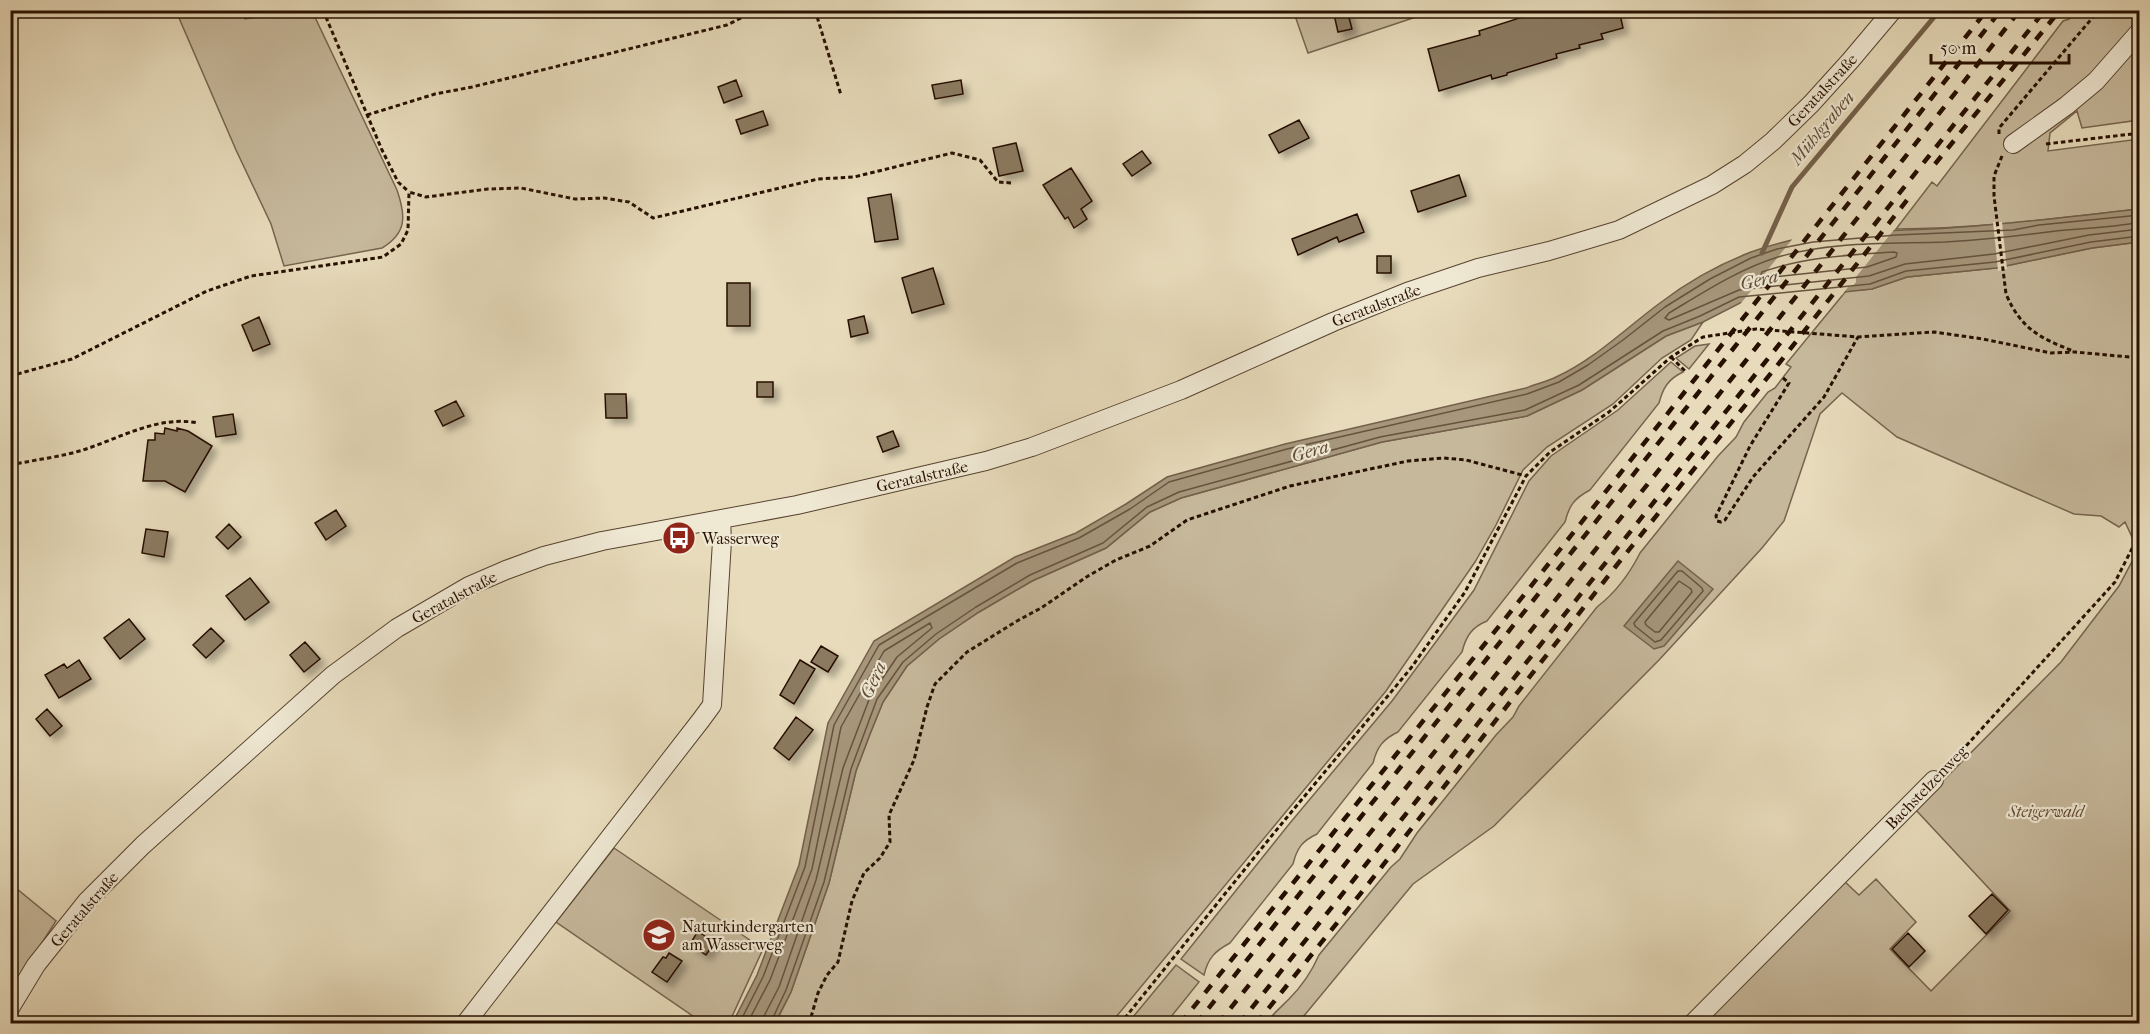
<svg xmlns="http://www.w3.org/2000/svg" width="2150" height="1034" viewBox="0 0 2150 1034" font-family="'IM FELL French Canon',serif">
<defs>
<filter id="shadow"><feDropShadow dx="5.5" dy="5.5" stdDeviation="3" flood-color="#0004"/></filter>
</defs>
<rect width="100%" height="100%" fill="#e7dbbb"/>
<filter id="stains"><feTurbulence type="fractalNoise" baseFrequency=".00333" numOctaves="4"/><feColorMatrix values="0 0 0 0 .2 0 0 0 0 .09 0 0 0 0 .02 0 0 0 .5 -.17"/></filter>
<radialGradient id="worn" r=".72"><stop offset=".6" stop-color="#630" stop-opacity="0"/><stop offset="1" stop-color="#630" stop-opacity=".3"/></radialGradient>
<!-- green -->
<path fill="#c6b89b" stroke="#76644e" stroke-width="1.5" d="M1293 10 1434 11 1308 53Z
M176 11H241L245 19 291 11H312L397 190C406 216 407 233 382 248L284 266 271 224 236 150Z
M2076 11H2139V120L2082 128 2077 111 2050 133 2048 151 2139 139V209C2058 218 1977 229 1896 229L1932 182 1937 186 2063 21 2069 19Z
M2139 242V1023H1699L1844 881 1859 895 1876 879 1916 922 1890 949 1931 991 2010 911 1915 809 2061 662 2119 586 2138 550 2125 522 2119 527 2101 516 2074 514 1897 437 1842 393 1820 414 1784 521 1762 548 1659 660 1494 826 1413 884 1298 1023 1265 1024C1273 1014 1281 1007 1289 999 1301 987 1312 971 1319 955L1391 867 1400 859 1417 833 1496 735 1513 717 1519 706 1597 607C1615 593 1630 573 1640 553L1718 456 1736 437 1744 422 1768 392 1775 388 1791 367 1786 364 1846 291 1872 289 1907 277 1996 268 2092 248Z
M1703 322 1691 340 1662 358 1613 404 1547 447 1523 470 1496 525 1475 562 1386 691 1111 1023 775 1024 791 992 829 883 856 771 870 734 883 702 907 666 939 639 979 612 1032 581 1106 548 1150 512 1181 498 1382 442 1527 416 1582 390 1666 336Z
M1709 344 1689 369 1676 358 1695 346Z
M1671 362 1683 372C1668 379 1663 388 1659 403L1590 490C1575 498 1569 505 1565 522L1487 621C1472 627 1466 636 1462 652L1398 732C1383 739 1377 747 1373 763L1317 834C1302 841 1297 848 1293 864L1230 943C1215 951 1208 958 1204 975L1181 959 1290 823 1392 701 1438 639 1474 590 1529 481 1551 456 1618 410Z
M614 848 763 949 729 1023H703L556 922Z
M11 884 56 921 11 991Z
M1176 965 1199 982 1166 1023H1128Z"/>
<!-- water -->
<path fill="#a6967b" stroke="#73604a" stroke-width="1.5" d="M2139 209V242L2092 248 1996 268 1907 277 1872 289 1740 303 1703 322 1666 336 1582 390 1527 416 1382 442 1181 498 1150 512 1106 548 1032 581 979 612 939 639 907 666 883 702 870 734 856 771 829 883 791 992 775 1023 732 1024 757 975 799 865 828 723 874 641 1015 557 1076 533 1126 504 1167 477 1285 444 1526 388C1535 384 1546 382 1556 377 1594 360 1626 328 1660 303 1686 283 1720 264 1751 252 1814 228 1883 232 1949 228 2013 224 2076 216 2139 209Z
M1678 561 1713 589 1664 646 1654 649 1624 626Z"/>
<!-- pier -->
<path fill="#e7dbbb" d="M1993 222H2002L2007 269 1998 271Z
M1897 226 1856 277V282L1853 286 1848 287 1842 295 1738 307 1794 237 1812 233Z"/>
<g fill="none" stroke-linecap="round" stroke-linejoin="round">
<!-- shore -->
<path stroke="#66533e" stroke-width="1.5" d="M2140 222C2107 229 2073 228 2040 233 2009 237 1977 240 1945 242 1890 244 1832 241 1778 257 1739 269 1704 292 1669 313L1665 318 1669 320 1739 290 1869 276 1905 264 1994 254 2089 235 2140 229
M1894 252 1897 253 1896 257 1867 267 1764 278 1761 275 1762 272C1805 257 1849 255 1894 252Z
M1678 571H1682L1702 588 1703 591 1661 640 1655 642 1635 626 1634 623Z
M1679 581 1691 589 1692 592 1659 632H1655L1646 625 1645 622Z
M739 1024 763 977 805 867 834 725 879 645 1017 563 1079 538 1130 509 1169 482 1287 449 1527 394 1559 382 1588 365 1623 340 1665 307 1710 279 1751 258 1777 249 1813 242 1896 235 2013 230 2039 225 2140 215
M747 1024 770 980 812 869 841 727 884 651 930 623 932 628 897 657 870 697 843 768 816 880 779 987 764 1016 763 1024
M770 1024 786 990 824 882 851 769 877 699 903 662 936 634 976 607 1030 575 1103 543 1147 507 1179 492 1380 437 1525 410 1579 385 1663 331 1700 316 1739 297 1870 284 1906 271 1995 262 2091 242 2140 236"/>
<!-- stream -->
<path stroke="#73604a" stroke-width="5" d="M1762 253 1792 187 1940 10"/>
</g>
<!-- building -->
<path fill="#8b7a61" stroke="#271000" stroke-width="1.5" filter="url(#shadow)" d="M1333 10H1347L1352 29 1338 32Z
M1544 10H1619L1623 28 1601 34 1603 39 1579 45 1580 48 1556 54 1557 58 1507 73V75L1492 79 1491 75 1439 91 1428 49 1480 35 1479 31Z
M736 80 742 96 724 103 718 87Z
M961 80 963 94 935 99 932 85Z
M763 111 768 125 741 134 736 120Z
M1299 120 1309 138 1279 153 1269 135Z
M1016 143 1023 171 999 176 993 148Z
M1142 151 1151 163 1132 176 1123 164Z
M1071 168 1092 201 1081 209 1087 219 1074 228 1068 217 1065 219 1043 185Z
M1459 175 1466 196 1418 212 1411 191Z
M891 194 898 239 875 242 868 198Z
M1357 214 1364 232 1339 242 1337 237 1298 255 1292 239Z
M1377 256H1391V273H1377Z
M933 268 944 304 912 313 902 278Z
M727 283H750V326H727Z
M864 316 868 333 851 337 848 320Z
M259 317 270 344 253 351 242 325Z
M757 382H773V397H757Z
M605 394H626L627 418H606Z
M456 401 464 416 443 426 435 411Z
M233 414 236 434 216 437 213 417Z
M165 428 177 431V428L188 431 212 446 185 492 165 481H143L148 440H155V433L164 434Z
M893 431 899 446 883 452 877 437Z
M336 510 346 526 326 540 315 523Z
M229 524 241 537 228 549 216 537Z
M146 529 168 532 164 557 142 553Z
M250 578 269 602 245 620 226 596Z
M129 619 145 639 120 659 104 638Z
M211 628 224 641 206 658 193 645Z
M305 642 320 659 304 672 290 655Z
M821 646 838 656 828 672 811 662Z
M79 660 91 679 59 698 45 675 64 664 67 668Z
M800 660 815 669 794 704 780 695Z
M47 709 62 726 50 736 36 719Z
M796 717 813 730 789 760 774 748Z
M1992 894 2008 910 1986 934 1969 916Z
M698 931 714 943 706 955 690 944Z
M1908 933 1925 951 1909 967 1892 949Z
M669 953 682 961 667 982 652 972 663 957 666 958Z"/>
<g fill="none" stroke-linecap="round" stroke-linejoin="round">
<defs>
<path id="minor" d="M2013 144 2066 106 2096 81 2140 31
M10 1008 36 965 87 901 143 845 333 675 397 628 469 586 506 570 544 556 602 541 797 505 986 461 1032 447 1181 390 1333 322 1407 292 1478 268 1549 251 1619 230 1712 185 1745 164 1773 141 1811 104 1850 61 1893 10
M465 1024 701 720 712 705 722 541 721 519
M1692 1024 1934 780"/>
</defs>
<!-- minor casing -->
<use href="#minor" stroke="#57432f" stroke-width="20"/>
<!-- path -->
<path stroke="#271000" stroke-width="3" stroke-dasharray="4.5 3" stroke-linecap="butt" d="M323 10 382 150 398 182 409 192
M815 10 841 95
M367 115 435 94 472 87 727 25 757 10
M1999 134V128L2099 10
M2046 144 2140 133
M2002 156 1994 176V196L2006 294C2021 329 2040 338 2073 351
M1671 357 1685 371
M10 376 72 359 207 291 251 276 383 257 401 244 408 230 409 192 426 197 488 189 521 188 575 199 604 198 629 202 653 218 818 179 854 177 952 153 980 160 998 182 1012 183
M1783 378 1789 383 1750 446 1716 516 1717 521 1721 522 1725 520 1753 477 1824 397 1858 337
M10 465C34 460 60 457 83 450 120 438 159 415 198 423
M1946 768 2115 582 2140 533
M809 1024 818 993 827 975 838 962 852 901 864 873 880 858 890 842 889 815 914 760 927 707 935 684 967 652 1017 621 1041 608 1088 576 1116 560 1150 546 1187 520 1290 486 1408 461 1444 458 1466 460 1526 476
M1120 1024 1274 833 1411 668 1465 592 1526 476 1550 452 1609 412 1671 357 1703 337 1756 329 1858 337 1934 332 1983 339 2051 353 2075 352 2140 358"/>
<!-- minor -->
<use href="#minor" stroke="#efe8d3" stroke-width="18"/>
<!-- rail -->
<path stroke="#271000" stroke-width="4.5" stroke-dasharray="10 10" stroke-linecap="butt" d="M1935 164 2060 10
M1180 1024 1516 605 1987 10
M1196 1024C1465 686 1734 349 2001 10
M1218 1024 1744 363 2020 10
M1239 1024 2045 10
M1256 1024 1369 883 1616 566 1780 362 1911 195"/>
</g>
<!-- icons -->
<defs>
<symbol id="bus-disc" viewBox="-11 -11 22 22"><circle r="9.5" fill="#8f2418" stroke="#efe8d3"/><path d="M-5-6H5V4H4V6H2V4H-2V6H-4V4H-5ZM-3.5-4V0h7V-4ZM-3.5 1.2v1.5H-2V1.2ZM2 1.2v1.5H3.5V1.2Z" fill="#fff"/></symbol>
<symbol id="school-disc" viewBox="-11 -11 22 22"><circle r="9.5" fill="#8f2418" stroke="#efe8d3"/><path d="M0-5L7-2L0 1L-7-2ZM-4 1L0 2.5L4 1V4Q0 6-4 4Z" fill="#fff"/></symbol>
</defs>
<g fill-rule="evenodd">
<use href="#bus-disc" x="660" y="519" width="38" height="38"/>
<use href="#school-disc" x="640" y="916" width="38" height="38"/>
</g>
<g text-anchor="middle" stroke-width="4.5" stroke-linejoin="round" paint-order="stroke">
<!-- street labels -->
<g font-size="16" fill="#271000" stroke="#efe8d3">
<text transform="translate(1822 90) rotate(-47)" y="6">Geratalstraße</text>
<text transform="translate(1376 305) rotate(-21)" y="6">Geratalstraße</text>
<text transform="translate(922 476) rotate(-13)" y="6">Geratalstraße</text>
<text transform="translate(454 597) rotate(-28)" y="6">Geratalstraße</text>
<text transform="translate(1926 787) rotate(-46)" y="6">Bachstelzenweg</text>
<text transform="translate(84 909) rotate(-49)" y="6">Geratalstraße</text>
</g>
<!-- poi labels -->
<g font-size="16" fill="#271000" stroke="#efe8d3" text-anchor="start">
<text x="702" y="544">Wasserweg</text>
<text x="682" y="932">Naturkindergarten<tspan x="682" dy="18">am Wasserweg</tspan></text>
</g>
<!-- park labels -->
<g font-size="16" font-style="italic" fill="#5f4b36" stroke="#efe8d3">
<text x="2046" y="817">Steigerwald</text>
</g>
<!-- water labels -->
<g font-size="18" font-style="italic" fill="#604c37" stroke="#efe8d3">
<text transform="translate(1822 128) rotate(-50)" y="6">Mühlgraben</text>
<text transform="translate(1759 280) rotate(-13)" y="6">Gera</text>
<text transform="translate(1310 451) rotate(-16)" y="6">Gera</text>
<text transform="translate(873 680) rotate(-65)" y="6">Gera</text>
</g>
</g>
<!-- margin -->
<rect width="2150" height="1034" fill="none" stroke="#e7dbbb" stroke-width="36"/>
<rect x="12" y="12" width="2126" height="1010" fill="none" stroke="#271000" stroke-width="3"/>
<rect x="18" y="18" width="2114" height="998" fill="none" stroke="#271000" stroke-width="1.5"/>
<!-- scale -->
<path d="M1931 54v9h138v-9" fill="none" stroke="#271000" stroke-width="3"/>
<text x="1940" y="54" font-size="18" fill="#271000" stroke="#efe8d3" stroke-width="4.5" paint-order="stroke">50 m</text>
<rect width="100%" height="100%" filter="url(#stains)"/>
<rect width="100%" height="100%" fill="url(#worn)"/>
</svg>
